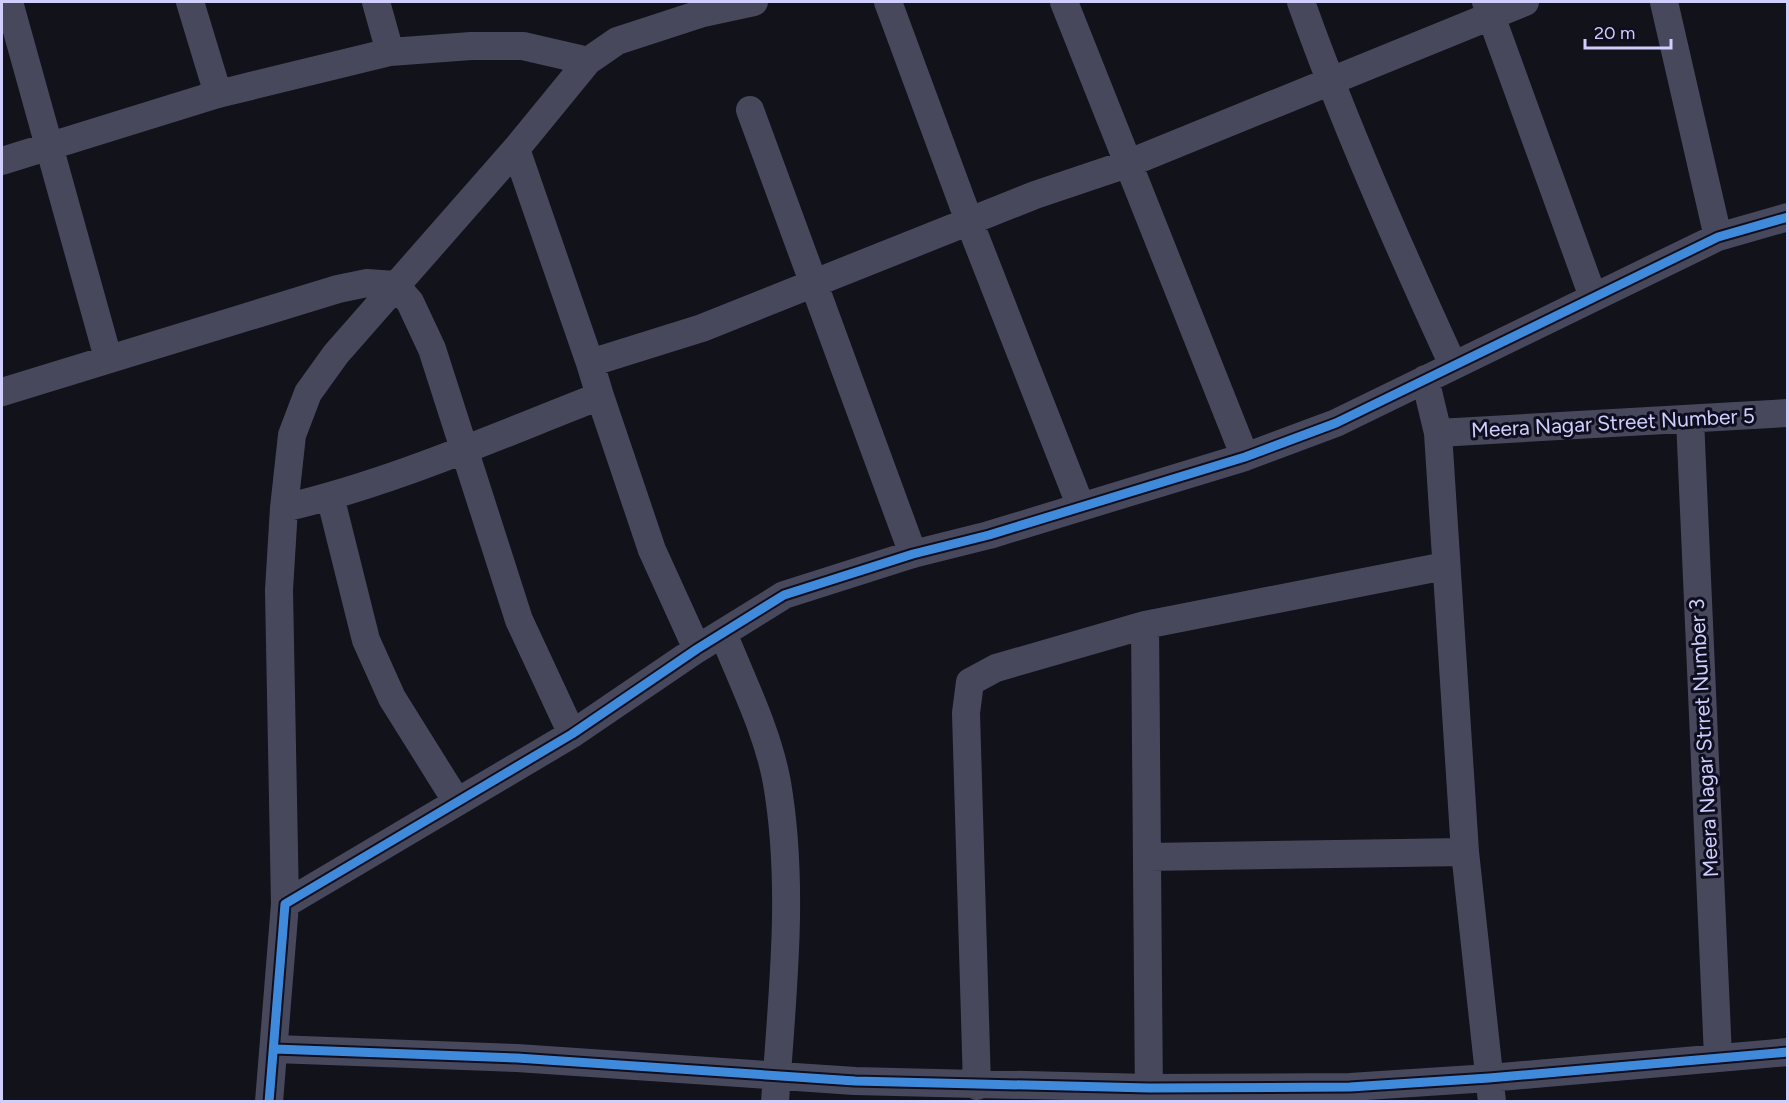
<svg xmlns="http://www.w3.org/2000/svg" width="1789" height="1103" viewBox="0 0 1789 1103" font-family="Figtree,sans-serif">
<rect width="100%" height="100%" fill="#12121b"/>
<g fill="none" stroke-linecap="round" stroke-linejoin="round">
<!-- minor -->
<path stroke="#47485c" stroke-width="28" d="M9 2 108 358
M190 2 218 94
M376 2 390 52
M888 2 969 221 1081 507
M1064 2 1245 457
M1301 2C1345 125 1398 245 1453 365
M1486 2 1593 297
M1664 2 1718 237
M750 110 913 554
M516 149 590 363
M2 161 218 94 390 52 471 46H523L588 61
M1425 379 1438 433 1465 852 1492 1102
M2 392 338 289 367 283 395 285 410 302 432 349 519 620 572 734
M600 396 652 550 697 649
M1690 419 1718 1057
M1438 433 1788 413
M330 496 366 640 392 698 457 802
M284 508C392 483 497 436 600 396L590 363 702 328 1035 195 1127 164 1525 2
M1145 625 1149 1102
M723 633C742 681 768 732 777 783 795 888 782 996 775 1102
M1147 857 1465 852
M285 904 279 590 284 508 292 435 308 393 336 354 516 149 588 61 617 41 703 13 754 2
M275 1049 517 1058 855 1081 1149 1088 1350 1087 1489 1078 1788 1052
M977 1086 966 713 970 682 996 668 1145 625 1445 566
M269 1102 285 904 572 734 697 649 784 595 913 554 989 535 1245 457 1336 423 1718 237 1788 217"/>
<defs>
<path id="cycleway" d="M275 1049 517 1058 855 1081 1149 1088 1350 1087 1489 1078 1788 1052
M269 1102 285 904 572 734 697 649 784 595 913 554 989 535 1245 457 1336 423 1718 237 1788 217"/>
</defs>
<!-- cycleway casing -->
<use href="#cycleway" stroke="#0f0e1f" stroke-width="13"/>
<!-- cycleway -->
<use href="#cycleway" stroke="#408adc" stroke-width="9"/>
</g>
<g text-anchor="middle" stroke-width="6" stroke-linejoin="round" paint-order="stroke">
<!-- street labels -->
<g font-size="21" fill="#cfcefd" stroke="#0f0e1f">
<text transform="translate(1613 423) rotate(-3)" y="7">Meera Nagar Street Number 5</text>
<text transform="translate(1704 738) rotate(-93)" y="7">Meera Nagar Strret Number 3</text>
</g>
</g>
<!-- border -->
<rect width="1789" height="1103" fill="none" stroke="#cfcefd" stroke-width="6"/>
<!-- scale -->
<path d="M1585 39v9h86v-9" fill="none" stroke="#cfcefd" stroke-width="3"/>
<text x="1594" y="39" font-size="18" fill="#cfcefd" stroke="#0f0e1f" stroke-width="4.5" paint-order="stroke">20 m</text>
</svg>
